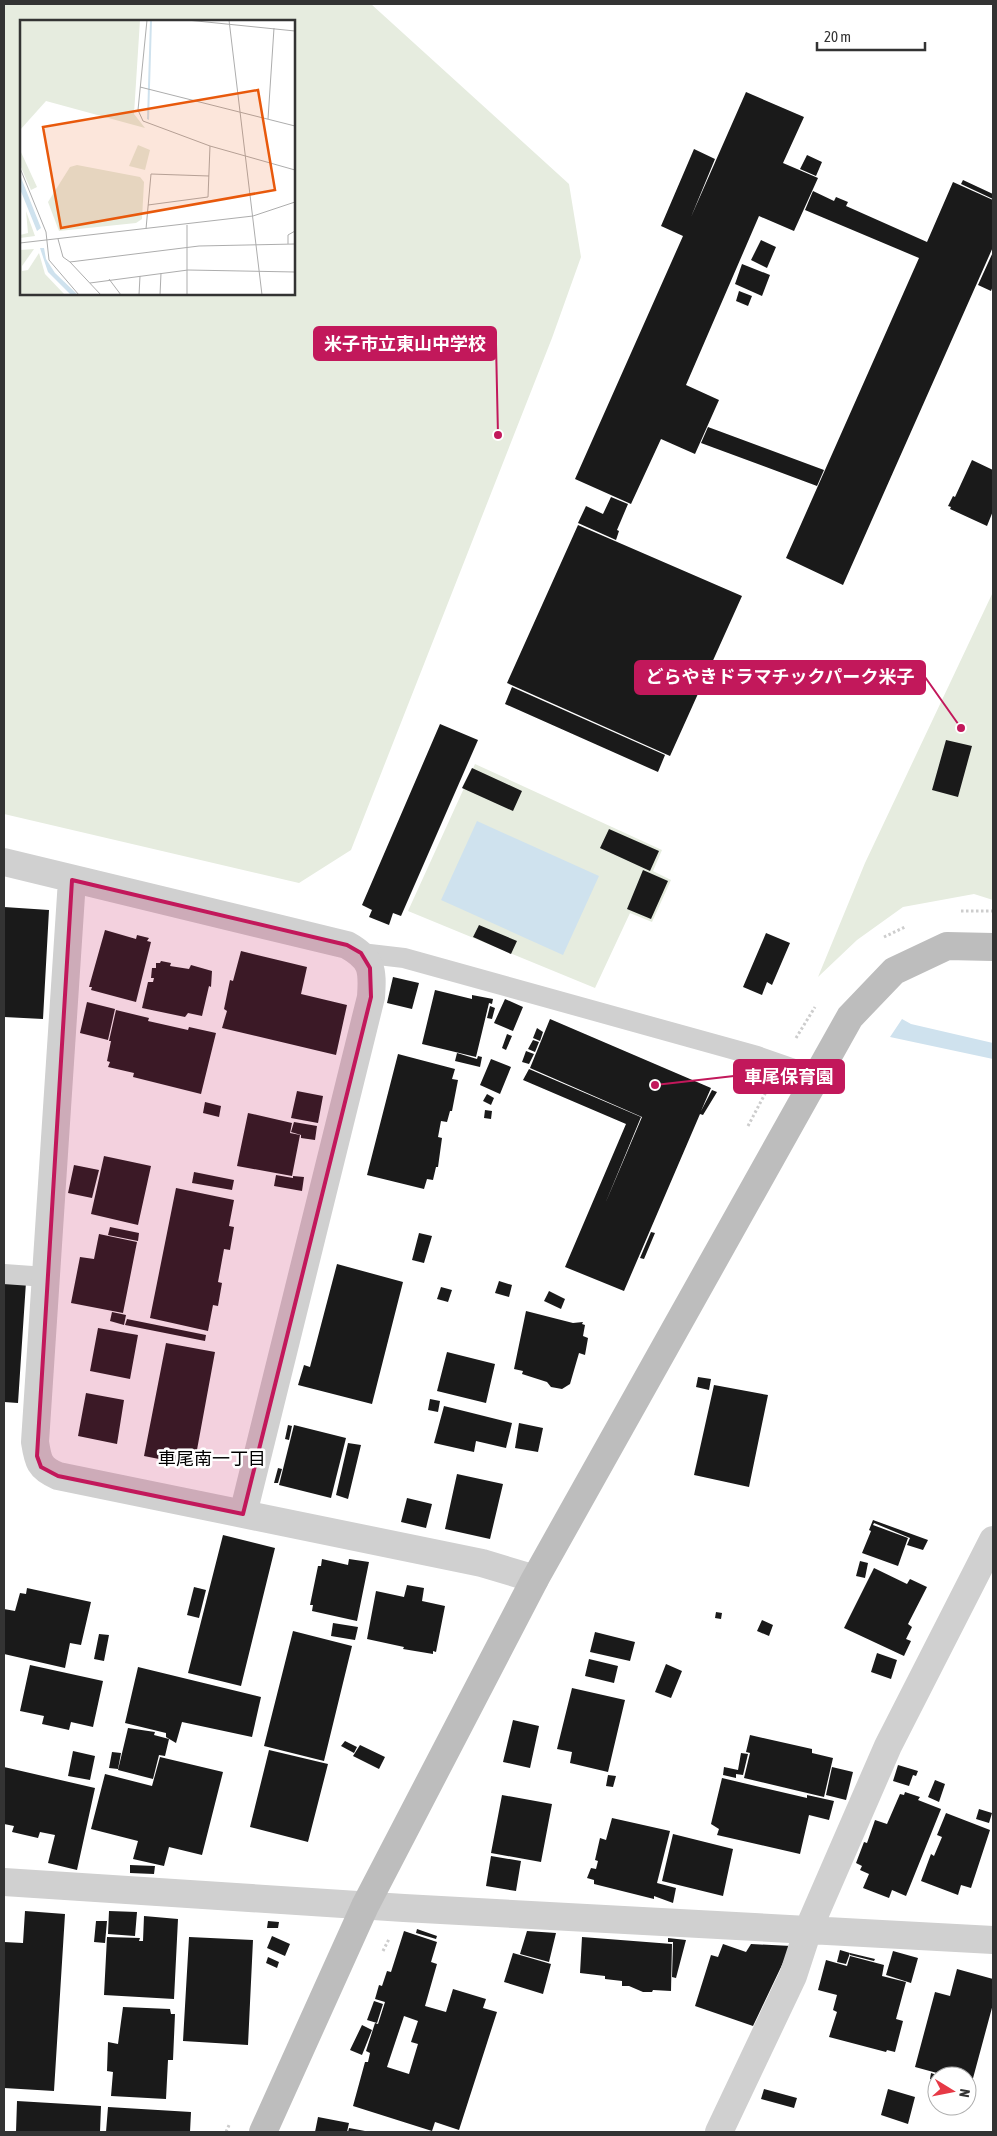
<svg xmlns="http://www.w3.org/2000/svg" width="997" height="2136" viewBox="0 0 997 2136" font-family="'Asap Condensed','Noto Sans JP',sans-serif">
<rect width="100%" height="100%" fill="#fff"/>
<!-- green -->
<path fill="#e6ecdf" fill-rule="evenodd" d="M4 4H371L569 184 581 257 552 338 351 850 299 883 4 814ZM21 21H294V294H21Z
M993 592V900L974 894 903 907 857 940 818 977 865 863Z
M475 764 662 850 653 871 671 880 652 922 630 913 595 988 408 911Z"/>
<!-- water -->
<path fill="#cfe2ee" d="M477 821 599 876 563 955 441 900Z
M902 1019 911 1024 993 1043V1059L890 1037Z"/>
<!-- building -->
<path fill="#1a1a1a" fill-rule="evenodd" d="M746 92 804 117 783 163 818 178 794 231 759 216 686 385 719 400 695 454 661 439 631 504 575 479 683 236 661 226 694 149 715 159 691 217Z
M807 155 822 162 816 176 800 169Z
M963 180 993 194V199L961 184Z
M953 182 993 200V247L843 585 786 558 919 258 805 210 813 191 834 201 836 197 848 202 846 206 927 242Z
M761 240 776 247 767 268 751 260Z
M993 252V286L991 291 978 285Z
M742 264 770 275 762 296 735 284Z
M739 291 752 296 748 306 736 301Z
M708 427 824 470 817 486 701 443Z
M972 460 993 470V511L987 526 950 509 951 507 948 506 953 496 955 497Z
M611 497 628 504 617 530 619 531 616 540 578 523 586 506 603 514Z
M578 525 742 596 670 756 507 683Z
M512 687 665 755 658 772 505 704Z
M440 724 478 740 401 916 393 913 389 925 369 917 372 910 362 905Z
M946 740 972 746 958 797 932 790Z
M472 768 522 791 513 811 462 788Z
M609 829 659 851 650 871 600 848Z
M643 870 668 881 651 919 627 909Z
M4 907 49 910 43 1019 4 1017Z
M479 925 517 941 511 954 473 937Z
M105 930 136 939 137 935 149 938 147 941 151 942 136 1002 91 990 92 987H89Z
M766 933 790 943 772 985 767 982 762 995 743 987Z
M241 951 307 967 301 994 347 1005 336 1055 222 1028 227 1011 224 1009 230 980 233 981Z
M161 961 171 963 170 966 189 969 191 965 212 971 211 987 209 986 202 1016 188 1013 185 1017 142 1008 148 982H153L154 978H151L152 968H156V963H160Z
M393 977 419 983 412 1009 387 1003Z
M435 990 472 999V995L493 999 492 1004 489 1003 476 1057 422 1044Z
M505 999 523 1007 513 1031 494 1023Z
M87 1002 115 1009 108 1040 80 1033Z
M490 1006 495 1008 492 1019 487 1018Z
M116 1010 149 1018 148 1021 188 1030 189 1027 216 1033 201 1094 133 1077 134 1073 108 1067 110 1062 107 1061 111 1041H109Z
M550 1019 711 1088 701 1111 712 1090 717 1092 703 1115 700 1114 624 1291 565 1267 626 1124 523 1080 529 1069 641 1117 605 1204 642 1117 530 1068Z
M537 1028 543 1032 540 1041 533 1038Z
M507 1034 512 1036 506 1050 502 1048Z
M533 1040 539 1042 535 1052 528 1049Z
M526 1051 534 1054 529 1064 522 1062Z
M457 1053 477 1059 478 1056 482 1057 480 1067 455 1061Z
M398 1054 455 1069 452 1079 458 1080 452 1111H450L447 1122 441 1121 438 1137 442 1138 438 1167H436L433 1180 427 1179 424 1189 367 1175Z
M491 1059 511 1067 500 1094 480 1085Z
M297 1091 323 1096 318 1123 291 1118Z
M487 1094 494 1098 491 1105 483 1101Z
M205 1102 221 1106 219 1117 203 1113Z
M485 1110 492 1111 491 1119 484 1118Z
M248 1113 292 1123 290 1133 300 1135 292 1176 237 1166Z
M294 1122 317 1126 315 1140 301 1138V1135L291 1132Z
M104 1156 151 1166 138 1225 91 1214Z
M74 1165 99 1170 92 1198 68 1193Z
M194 1172 234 1180 232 1190 192 1183Z
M276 1175 293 1178V1176L304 1177 302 1191 274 1186Z
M176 1188 234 1200 229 1226 234 1227 230 1250 224 1249 218 1282 222 1283 218 1306 213 1305 208 1331 150 1318Z
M110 1227 139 1233 138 1241 108 1235Z
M651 1232 655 1233 644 1259 640 1258Z
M419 1233 432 1236 424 1263 412 1260Z
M99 1234 137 1242 123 1313 71 1303 80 1257 94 1259Z
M337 1264 403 1282 372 1404 298 1385 304 1365 310 1367Z
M4 1281 26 1282 18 1403 4 1402Z
M499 1281 512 1285 509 1297 495 1293Z
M441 1287 452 1290 448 1302 437 1299Z
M549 1291 565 1299 561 1309 544 1301Z
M526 1311 573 1323 583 1322 582 1324 585 1325 583 1336 588 1338 585 1355 579 1353 570 1384 562 1389 551 1387 547 1382 522 1374 523 1371 514 1369Z
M112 1312 126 1315 124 1325 110 1321Z
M127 1319 206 1335 205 1341 125 1325Z
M98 1328 138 1335 130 1379 90 1371Z
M166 1343 215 1352 194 1466 144 1456Z
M447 1352 495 1364 486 1403 437 1391Z
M698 1377 711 1379 709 1390 696 1387Z
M714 1385 768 1395 749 1487 694 1475Z
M86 1393 124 1400 117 1444 78 1436Z
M430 1399 440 1401 438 1412 428 1410Z
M444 1406 512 1423 506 1448 476 1441 474 1452 434 1443Z
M519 1423 543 1428 538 1452 515 1448Z
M288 1425 292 1426 289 1440 285 1439Z
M294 1425 346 1438 331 1498 279 1485Z
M348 1443 361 1445 348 1499 336 1495Z
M278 1468 282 1469 278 1483H274Z
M457 1474 503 1484 490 1539 445 1529Z
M407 1498 432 1504 426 1528 401 1522Z
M873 1520 928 1540 923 1550 907 1545 910 1538 874 1523 873 1525 908 1538 898 1566 862 1553 871 1531 869 1530Z
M223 1535 275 1548 241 1686 188 1673Z
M322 1559 348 1565 349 1559 369 1562 357 1621 312 1611 313 1605H310L318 1566H321Z
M860 1561 868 1563 865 1578 856 1576Z
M874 1568 907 1584 910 1579 927 1587 908 1624 912 1627 906 1639 911 1641 904 1656 844 1628Z
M407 1585 424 1588 422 1601 445 1606 436 1652 433 1651V1654L403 1649 404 1647 367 1639 376 1591 404 1597Z
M194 1587 206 1590 199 1618 187 1615Z
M27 1588 91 1602 81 1645 70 1643 65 1668 4 1654V1609L15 1611 20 1593 26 1594Z
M716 1612 722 1613 721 1619 715 1618Z
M762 1620 773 1625 769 1636 757 1631Z
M333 1623 358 1627 355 1640 331 1636Z
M293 1631 352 1646 324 1761 264 1746Z
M595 1632 635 1642 630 1661 590 1652Z
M99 1634 109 1635 104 1661 94 1659Z
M877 1653 897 1660 891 1679 871 1672Z
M589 1659 618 1666 614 1683 585 1676Z
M666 1664 682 1671 671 1698 655 1692Z
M30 1665 103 1681 93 1727 71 1722 69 1730 42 1724 44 1716 20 1711Z
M138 1667 261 1697 252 1737 182 1722 176 1743 166 1737V1733L125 1723Z
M572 1688 625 1700 608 1772 570 1763 572 1752 557 1749Z
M513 1720 539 1726 530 1768 503 1762Z
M128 1728 155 1732 154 1735 169 1739 165 1756 159 1755 153 1779 118 1770Z
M750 1735 812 1749V1753L833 1758 824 1797 744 1778 750 1753 746 1752Z
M345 1741 357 1747 354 1753 341 1746Z
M360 1745 385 1757 379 1769 353 1756Z
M269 1750 328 1764 308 1842 250 1827Z
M73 1751 95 1756 90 1780 68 1776Z
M112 1752 121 1753 118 1769 109 1768Z
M741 1753 748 1754 743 1775 736 1774V1778L723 1775 724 1767 738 1770Z
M160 1757 223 1772 202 1855 169 1847 164 1866 133 1859 138 1841 91 1829 105 1774 152 1786Z
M898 1765 918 1771 916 1776 913 1775 909 1786 893 1781Z
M4 1767 95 1788 77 1870 48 1863 55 1835 40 1832 38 1838 12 1832 14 1826 4 1824Z
M832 1767 853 1772 846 1800 826 1795Z
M608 1775 616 1776 613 1787 606 1786Z
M722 1778 807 1798V1795L834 1801 829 1820 809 1815 800 1854 717 1835 719 1829 711 1824Z
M935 1780 945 1784 939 1802 928 1797Z
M905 1792 920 1797 918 1800 941 1809 906 1896 892 1890 889 1898 863 1888 869 1874 860 1870 862 1866 856 1863 864 1842 867 1843 875 1820 887 1824 900 1794 904 1795Z
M502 1795 552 1804 541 1862 491 1853Z
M979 1809 992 1813 989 1823 976 1819Z
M946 1813 990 1830 971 1888 961 1885 958 1895 921 1881 931 1854 934 1856 942 1837 937 1835Z
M612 1818 670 1831 657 1883 676 1888 673 1903 654 1896V1899L594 1884V1880L587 1878 591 1868 596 1869 598 1861 595 1860 600 1838 606 1840Z
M673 1834 733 1849 723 1896 662 1881Z
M491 1856 521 1861 516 1891 486 1886Z
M130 1865 155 1866 154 1874 130 1873Z
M25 1911 65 1914 54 2091 4 2088V1942L23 1943Z
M109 1911 137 1912 135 1936 108 1934Z
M144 1916 178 1919 174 1999 104 1995 107 1937 140 1938 139 1941H143Z
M96 1921H107L105 1943 94 1942Z
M268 1921 279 1922 278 1928H267Z
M417 1929 437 1936 436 1939 416 1933Z
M404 1931 437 1942 431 1962 437 1964 425 2006 446 2012 453 1989 486 1999 483 2008 497 2012 459 2130 435 2122 432 2131 353 2106 365 2062H368L370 2053 366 2051 375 2023 378 2024 385 2002 375 1999 379 1985 382 1986 387 1971 391 1972ZM404 2016 418 2021 411 2042 418 2044 409 2074 387 2067Z
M527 1931 556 1933 549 1962 520 1954Z
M272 1936 290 1944 285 1956 267 1948Z
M189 1937 253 1940 248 2045 183 2041Z
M582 1937 672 1944 671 1991 653 1990 652 1992H643L629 1986H622V1981L605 1979V1976L580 1973Z
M668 1938 686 1940 676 1978 672 1977 673 1942H668Z
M723 1944 746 1952 751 1944 791 1946 753 2026 695 2006 711 1955 718 1957Z
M840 1950 850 1953 846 1964 837 1962Z
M893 1951 918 1958 911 1983 886 1975Z
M513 1953 551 1964 543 1994 504 1982Z
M850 1953 875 1959 874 1961 850 1955Z
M850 1956 884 1965 882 1976 906 1982 896 2019 903 2021 895 2052 887 2050 886 2052 829 2037 837 2012 833 2010 837 1995 818 1990 826 1960 847 1966Z
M268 1957 279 1962 277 1968 266 1963Z
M957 1969 993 1979V2004L972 2082 967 2081V2076H948L915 2067 935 1992 950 1996Z
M374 2001 383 2004 377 2023 367 2020Z
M123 2007 170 2009 171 2014H175L173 2060H168L166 2099 111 2096 113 2072 107 2071 108 2042 118 2044Z
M362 2025 372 2030 362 2055 350 2050Z
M931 2073 937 2075V2081L930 2079Z
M764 2089 797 2098 794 2108 761 2099Z
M888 2089 915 2097 908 2124 881 2115Z
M17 2101 101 2106 100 2132H16Z
M108 2107 191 2112 190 2132H106Z
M318 2117 349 2123 347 2132H315Z
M349 2128 365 2131V2132H348Z"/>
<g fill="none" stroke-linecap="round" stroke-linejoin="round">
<!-- path -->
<path stroke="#cdcdcd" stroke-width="3" stroke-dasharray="2.5 2.5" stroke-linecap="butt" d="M961 911H993
M884 937 905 927
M796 1038 815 1007
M748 1126 767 1090
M383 1951 389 1939
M226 2132 230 2123"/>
<!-- lane -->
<path stroke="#d0d0d0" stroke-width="20" d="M361 953 404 958 757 1056 817 1077
M4 1274 46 1277"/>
<!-- street -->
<path stroke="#d0d0d0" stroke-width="28" d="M4 862 347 945C372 959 373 969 371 997L243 1514
M72 880 35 1442C38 1461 39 1468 58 1476L482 1563 535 1579
M4 1882 404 1908 993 1940
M719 2132 793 1976 808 1930 888 1746 993 1540"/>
<!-- secondary -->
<path stroke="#bdbdbd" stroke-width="28" d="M263 2132 365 1906 535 1579 850 1017 894 971 947 946 993 947"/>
</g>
<!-- marked area -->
<path fill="#c2185b" fill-opacity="0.2" stroke="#c2185b" stroke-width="4" stroke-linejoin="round" d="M72 880 347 945 361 953 370 968 371 997 243 1514 58 1476 41 1467 37 1456Z"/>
<g text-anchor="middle" stroke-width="5" stroke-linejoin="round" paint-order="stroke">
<!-- neighbourhood labels -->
<g font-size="18" fill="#000" stroke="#fff">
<text x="212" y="1465">車尾南一丁目</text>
</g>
</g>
<!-- overview -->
<g transform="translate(20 20)">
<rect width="275" height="275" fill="#fff"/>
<path d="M0 0H120L114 94 125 108 26 81 0 110ZM118 125 130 130 125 150 109 146ZM0 130 17 167 11 170 0 145ZM57 145 120 157 124 162 122 199 116 203 39 211 28 182 50 147ZM6 191 15 216 0 218V215L8 213ZM14 229 2 246V251L8 250 19 233 25 254 45 275H0V230Z" fill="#e6ecdf"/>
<path d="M130 0H132L129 100 127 99ZM0 155 21 208 17 211 0 169ZM20 228H24L26 239 35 253 58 275H51L28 252Z" fill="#cfe2ee"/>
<path fill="none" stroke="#adadad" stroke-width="1" d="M127 0 118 90 123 101 190 126 275 150M167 0 275 11M209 0 242 275M120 67 275 106M248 99 254 8M0 148 26 212 29 240 59 275M128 185 188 177 190 126M126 209 131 154 189 156M38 219 43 237 50 242M0 223 233 196 275 182M268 224V215L275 211M89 259 101 275M70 263 168 250 275 252M81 275 50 242 179 226 275 224M119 275 120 256M140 275 141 253M167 275V205"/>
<path fill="#e8590c" fill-opacity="0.15" stroke="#e8590c" stroke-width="2.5" d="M238 70 255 170 41 208 23 107Z"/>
<rect width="275" height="275" fill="none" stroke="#333" stroke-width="2.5"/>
</g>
<!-- callouts -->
<path fill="none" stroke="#c2185b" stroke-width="2" d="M498 435L496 344M961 728L925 677M655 1085L734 1076"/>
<g fill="#c2185b" stroke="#fff" stroke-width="2">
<circle cx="498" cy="435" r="5"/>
<circle cx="961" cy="728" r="5"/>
<circle cx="655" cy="1085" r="5"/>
</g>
<g fill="#c2185b" stroke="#c2185b" stroke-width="2">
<rect x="314" y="327" width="182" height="33" rx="5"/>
<rect x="635" y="661" width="290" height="33" rx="5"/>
<rect x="734" y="1060" width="110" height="33" rx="5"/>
</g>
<g font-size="18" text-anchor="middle" font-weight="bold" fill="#fff">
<text x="405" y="350">米子市立東山中学校</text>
<text x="780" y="683">どらやきドラマチックパーク米子</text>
<text x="789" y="1083">車尾保育園</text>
</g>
<!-- border -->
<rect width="997" height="2136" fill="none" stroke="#333333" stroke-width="10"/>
<!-- north arrow -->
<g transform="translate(952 2091) rotate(100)"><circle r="24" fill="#ffffff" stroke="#adadad"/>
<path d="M0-4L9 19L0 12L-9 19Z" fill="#e63946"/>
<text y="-8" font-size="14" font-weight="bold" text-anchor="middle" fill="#333333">N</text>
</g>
<!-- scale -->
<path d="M817 42v8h108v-8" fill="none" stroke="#333333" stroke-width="2.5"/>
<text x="824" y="42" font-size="15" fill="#333333" stroke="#ffffff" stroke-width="4" paint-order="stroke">20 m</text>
</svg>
